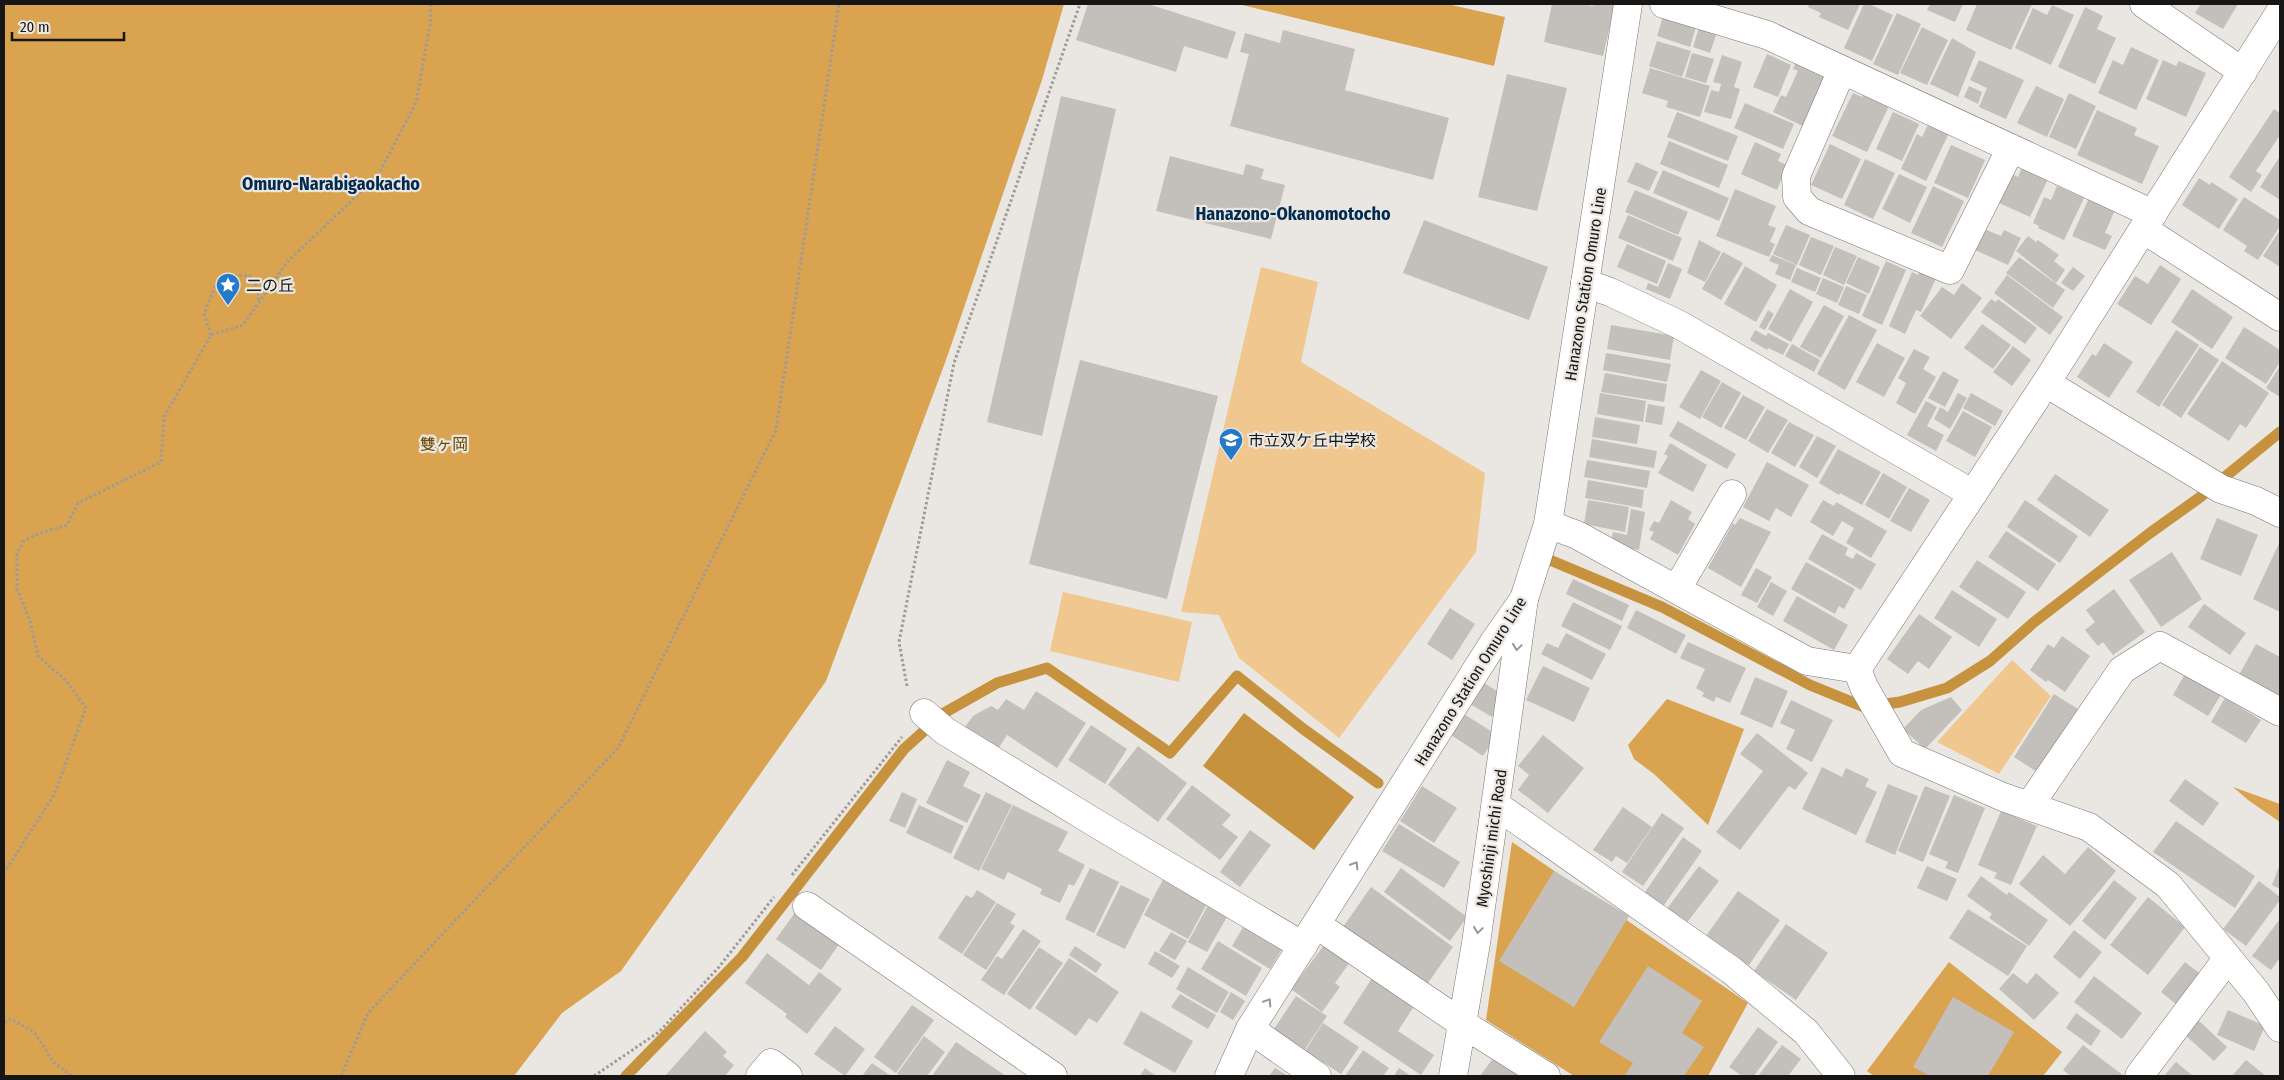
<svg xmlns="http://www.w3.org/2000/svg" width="2284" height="1080" viewBox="0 0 2284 1080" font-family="'Fira Sans Condensed','Noto Sans JP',sans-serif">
<rect width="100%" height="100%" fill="#eae6e1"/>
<!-- green -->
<path fill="#f0c88f" d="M1261 267 1318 282 1301 362 1485 473 1476 552 1339 738 1239 658 1219 615 1181 612Z
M1063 592 1192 622 1179 682 1050 651Z
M2012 660 2051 696 1999 774 1937 742Z"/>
<!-- forest -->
<path fill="#d9a350" d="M4 4H1064L1042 80 946 360 826 681 621 971 562 1013 514 1076H4Z
M1238 4H1447L1505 17 1494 66Z
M1667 699 1744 729 1708 825 1654 774 1634 759 1628 745Z
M2233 787 2280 804V822L2248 800Z
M1512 842 1748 1003 1708 1076H1574L1486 1020Z
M1949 962 2062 1052 2043 1076H1874L1867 1071Z"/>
<!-- water -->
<path fill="#c7923d" d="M1244 713 1354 797 1314 850 1203 766Z"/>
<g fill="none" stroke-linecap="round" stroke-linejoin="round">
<!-- stream -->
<path stroke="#c7923d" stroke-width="11" d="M1538 555 1662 607 1810 685 1864 707 1900 702 1947 688 1990 661 2033 623 2150 533 2199 498 2280 432
M626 1076 742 957 904 749 944 713 997 683 1047 668 1170 753 1237 676 1302 728 1378 783"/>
</g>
<!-- building -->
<path fill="#c3bfbb" d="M1088 4H1148L1236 32 1227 59 1184 46 1176 72 1076 40Z
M1552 4H1583L1593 6 1594 4H1615L1603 56 1544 42Z
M1809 4H1860L1848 30 1819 17 1821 13 1808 7Z
M1864 4H1869L1893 15 1872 61 1844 48Z
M1930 4H1963L1955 22 1927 10Z
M1977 4H2032L2011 50 1966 30Z
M2201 4H2238L2223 29 2195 13Z
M2052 5 2074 15 2051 65 2015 48 2033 8 2047 15Z
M2085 7 2103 16 2097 29 2116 38 2095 84 2058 67Z
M1897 13 1921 24 1898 75 1873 64Z
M1663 16 1696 27 1690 47 1657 36Z
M1700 24 1718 29 1710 53 1693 47Z
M1922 27 1948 40 1927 85 1900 73Z
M1283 30 1355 49 1345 90 1449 118 1433 180 1230 126 1249 54 1240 52 1245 33 1280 43Z
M1952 38 1976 52 1958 97 1930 84Z
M1657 41 1691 51 1682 77 1649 66Z
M2131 47 2159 60 2136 110 2098 93 2113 60 2123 65Z
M1692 53 1714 59 1706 83 1685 77Z
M1767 54 1791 65 1778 97 1753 87Z
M1722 55 1742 62 1734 87 1740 89 1731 119 1704 112 1711 90 1719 92 1721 84 1713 82Z
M1798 57 1832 72 1807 128 1773 112 1781 95 1786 97 1798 71 1793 69Z
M1979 60 2024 80 2006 119 1979 107 1987 88 1970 80Z
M2163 60 2176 66 2179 61 2206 73 2186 117 2146 99Z
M1650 68 1710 86 1700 117 1666 107 1668 101 1642 93Z
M1507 74 1567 88 1537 211 1478 197Z
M1969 86 1982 92 1978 104 1964 97Z
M2036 86 2064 99 2047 137 2017 123Z
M1865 92 1890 104 1867 152 1832 136 1853 93 1862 97Z
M2069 93 2096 106 2076 149 2049 137Z
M1061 96 1116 109 1042 436 987 422Z
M1745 103 1794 124 1783 149 1734 128Z
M2274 109 2280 113V135L2256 171 2262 175 2251 192 2229 177Z
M2097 110 2137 128 2134 135 2159 146 2142 184 2077 155Z
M1677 112 1738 136 1728 161 1667 137Z
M1893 112 1919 124 1902 161 1876 149Z
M1930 121 1950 131 1926 181 1901 169 1917 134 1922 137Z
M1669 141 1728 165 1719 188 1660 164Z
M1755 142 1781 154 1778 161 1787 165 1777 190 1741 174Z
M1830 144 1861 159 1842 199 1811 185Z
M1951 145 1985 160 1968 198 1934 183Z
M1170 156 1243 175 1246 164 1264 169 1261 179 1285 185 1271 239 1156 211Z
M2280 156V200L2260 187Z
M1865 159 1895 173 1873 219 1844 205Z
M1636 162 1658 172 1649 191 1627 182Z
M2024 163 2050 175 2030 217 1997 202 2010 173 2018 177Z
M1663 170 1729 198 1719 221 1653 193Z
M1899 174 1927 187 1910 223 1882 209Z
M2199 178 2210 185 2211 182 2238 199 2219 229 2182 205Z
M1933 186 1964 201 1942 247 1911 233Z
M2057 186 2084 198 2064 240 2038 228 2039 226 2033 223 2044 197 2051 200Z
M1735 189 1776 206 1768 225 1776 228 1770 242 1775 244 1769 257 1716 236Z
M1635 190 1688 212 1678 235 1625 212Z
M2244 197 2280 220V226L2258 260 2244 251 2247 246 2223 230Z
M2089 198 2115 210 2105 233 2112 236 2105 250 2072 236Z
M1628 215 1682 238 1673 261 1618 238Z
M1424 220 1548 267 1529 320 1403 273Z
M1786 225 1810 235 1797 265 1773 254Z
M1982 228 2001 236 2004 230 2021 238 2008 265 1973 249Z
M2280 230V267L2263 256Z
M2028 236 2036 242 2038 240 2059 255 2054 261 2065 270 2056 283 2016 251Z
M1811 237 1834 246 1821 275 1799 265Z
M1699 240 1721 252 1705 282 1687 273Z
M1627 244 1666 261 1657 284 1617 267Z
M1835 247 1857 256 1844 285 1823 275Z
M1723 252 1743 263 1721 300 1702 289Z
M1772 255 1796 265 1790 280 1775 274 1779 265 1769 261Z
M1858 257 1880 267 1869 294 1846 283Z
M2019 257 2065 290 2053 308 2006 273Z
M1886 261 1906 270 1882 325 1862 316Z
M1668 263 1682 269 1670 299 1646 289 1648 283 1658 287Z
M2160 265 2181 279 2151 325 2117 304 2135 276 2148 284Z
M1745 266 1777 285 1756 322 1724 304Z
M2073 267 2085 276 2073 291 2061 283Z
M1797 268 1821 278 1815 292 1791 282Z
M1920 271 1936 278 1921 312 1916 310 1905 334 1889 326 1912 272 1918 275Z
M2007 275 2063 317 2050 335 1994 293Z
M1823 278 1844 287 1837 303 1816 294Z
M1962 283 1982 298 1951 339 1920 316 1942 287 1954 295Z
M1846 286 1867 295 1859 314 1838 305Z
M1790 289 1813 302 1791 342 1768 329Z
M2192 289 2233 317 2212 349 2171 322Z
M1991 299 1996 302 1998 299 2037 328 2025 344 1981 312Z
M1824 305 1844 316 1821 358 1800 347Z
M1768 310 1774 314 1765 330 1759 327Z
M1849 315 1877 330 1845 390 1817 374Z
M1982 324 2011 345 1993 369 1964 348Z
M1611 325 1674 336 1670 360 1607 349Z
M2244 327 2280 350V362L2266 384 2225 358Z
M1755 330 1766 336 1768 333 1789 344 1783 355 1768 348 1767 350 1750 340Z
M2176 330 2199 345 2159 407 2136 392Z
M1877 343 1905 358 1884 397 1856 382Z
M2104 343 2133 362 2109 398 2077 377 2092 354 2096 356Z
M1792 344 1820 360 1814 372 1785 356Z
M2013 346 2031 360 2012 386 1993 372Z
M2200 347 2219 360 2181 418 2162 405Z
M1914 349 1930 357 1923 369 1936 377 1915 414 1896 403 1906 383 1898 378Z
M1606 353 1671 364 1667 382 1603 370Z
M1080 360 1218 396 1167 599 1029 564Z
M2222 361 2269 393 2246 428 2240 424 2229 441 2187 414Z
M2280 366V397L2266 388Z
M1701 370 1721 381 1700 419 1679 407Z
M1943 371 1959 380 1945 407 1928 398Z
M1605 373 1667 384 1664 402 1601 392Z
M1722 382 1741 393 1721 428 1702 417Z
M1600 393 1646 401 1643 422 1597 414Z
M1958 393 1967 398 1950 429 1934 419 1940 407 1948 412Z
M1971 393 2003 411 1995 426 1963 408Z
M1743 395 1765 407 1746 440 1724 428Z
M1926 401 1937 407 1927 426 1944 435 1936 451 1907 435Z
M1648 404 1665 407 1662 425 1645 422Z
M1767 409 1788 420 1768 453 1748 441Z
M1963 411 1992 427 1975 457 1946 441Z
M1595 417 1640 425 1637 444 1592 437Z
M1678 421 1736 454 1727 469 1669 436Z
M1789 422 1814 435 1795 467 1771 453Z
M1817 436 1836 446 1817 478 1799 467Z
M1592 439 1657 451 1654 468 1589 457Z
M1670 443 1707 465 1693 492 1658 473 1668 456 1664 454Z
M1838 449 1881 472 1862 505 1840 493 1839 495 1819 483Z
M1587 460 1650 471 1647 488 1584 477Z
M1767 462 1809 485 1791 517 1776 508 1769 521 1743 507Z
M1883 473 1907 487 1889 519 1865 505Z
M2055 474 2109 510 2090 537 2037 500Z
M1588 480 1644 490 1642 508 1585 498Z
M1909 488 1930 500 1911 532 1890 521Z
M1588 500 1629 507 1625 532 1584 524Z
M1671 500 1692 512 1688 519 1695 524 1678 555 1650 539 1654 532 1649 530 1654 521 1659 523Z
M1823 500 1834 506 1836 502 1887 531 1871 558 1846 543 1854 528 1842 521 1833 536 1810 522Z
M2025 500 2078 536 2060 563 2007 527Z
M1631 509 1645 512 1639 550 1610 545 1613 532 1627 535Z
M1740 518 1771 532 1741 587 1708 568 1733 523 1735 525Z
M2217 518 2258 535 2241 576 2200 559Z
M2006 531 2056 564 2038 591 1988 557Z
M1822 534 1848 548 1845 555 1853 559 1856 553 1876 564 1861 590 1808 559Z
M2280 541V612L2253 599Z
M2172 552 2202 599 2161 627 2129 580Z
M1977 560 2026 592 2008 619 1959 587Z
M1806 562 1855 589 1844 609 1839 606 1835 614 1791 589Z
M1756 568 1772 577 1757 603 1741 595Z
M1573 579 1629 605 1622 621 1566 594Z
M1771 582 1787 591 1773 616 1757 607Z
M2114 589 2145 632 2113 655 2103 642 2098 646 2085 630 2095 622 2086 610Z
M1952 590 1997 619 1979 647 1934 618Z
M1797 596 1848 625 1834 650 1783 621Z
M1573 602 1622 626 1610 650 1561 626Z
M2204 604 2246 633 2230 655 2188 627Z
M1450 608 1475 624 1452 660 1427 644Z
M1636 610 1686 635 1676 654 1627 628Z
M1919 614 1952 637 1929 669 1918 661 1908 674 1887 659Z
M1566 633 1606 654 1592 680 1541 654 1547 643 1558 648Z
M2062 636 2090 656 2065 692 2048 680 2046 682 2030 670 2048 644 2054 648Z
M1688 642 1746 668 1730 703 1716 697 1714 702 1702 696 1704 693 1696 688 1705 669 1680 658Z
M2256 644 2280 657V700L2238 677Z
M1543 666 1590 688 1574 722 1526 700Z
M2186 672 2222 693 2208 716 2173 695Z
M1755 677 1788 691 1772 728 1740 714Z
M1484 683 1505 696 1492 717 1470 704Z
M1036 691 1086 723 1057 768 1007 735 998 749 965 727 973 716 991 706 998 710 1006 699 1024 710Z
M2054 694 2078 709 2037 772 2014 757Z
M1951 697 1962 710 1925 749 1903 729 1921 710Z
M2225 698 2261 720 2246 743 2211 722Z
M1791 700 1833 720 1812 762 1786 749 1795 730 1780 723Z
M1464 714 1497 735 1483 756 1451 735Z
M1091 725 1127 749 1105 784 1068 760Z
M1757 733 1808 773 1795 790 1789 786 1740 850 1716 832 1763 771 1740 754Z
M1543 735 1584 768 1548 813 1518 790 1529 775 1518 766Z
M1138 746 1187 783 1158 822 1108 785Z
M947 760 970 772 963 786 981 795 967 823 926 803Z
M1822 767 1842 777 1846 768 1869 779 1865 786 1877 792 1856 835 1802 809Z
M2185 779 2219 803 2203 826 2169 801Z
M1888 784 1918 796 1895 855 1865 842Z
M1192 785 1231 815 1222 825 1238 837 1220 860 1166 819Z
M1422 786 1457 808 1434 843 1400 821Z
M1925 786 1950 796 1923 862 1898 851Z
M902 792 917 799 905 828 889 821Z
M986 792 1012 805 979 871 953 858Z
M1954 795 1985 808 1958 873 1945 868 1948 862 1929 854Z
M919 805 964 826 951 854 906 833Z
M1013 805 1068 832 1058 851 1085 865 1074 886 1069 884 1060 903 1040 894 1042 889 1008 872 1004 880 981 869Z
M1623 807 1652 827 1627 863 1616 856 1612 862 1593 850Z
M2001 811 2037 826 2011 885 1994 878 1997 873 1978 865Z
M1662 813 1684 828 1643 886 1622 872Z
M2176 821 2255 876 2235 908 2153 852Z
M1399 824 1460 862 1444 888 1382 851Z
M1250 830 1271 845 1240 887 1220 872Z
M1683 837 1702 851 1662 908 1643 895Z
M2088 847 2116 871 2070 926 2019 884 2043 855 2065 874Z
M2280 864V889L2272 885Z
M1699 866 1719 881 1685 925 1666 910Z
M1927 866 1957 879 1947 901 1917 888Z
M1090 868 1119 882 1094 933 1065 919Z
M1401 868 1467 917 1450 941 1384 892Z
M1554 871 1629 916 1574 1007 1499 961Z
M1165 876 1209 900 1188 939 1144 915Z
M1981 876 2007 895 2009 892 2048 920 2029 946 1989 918 1992 914 1967 896Z
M2114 880 2137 898 2105 940 2082 921Z
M2259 881 2280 897V900L2246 946 2223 929Z
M1121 885 1150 899 1125 949 1096 935Z
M1371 887 1453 947 1426 986 1343 927Z
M977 890 996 902 962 954 938 938 966 895 972 898Z
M1738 891 1780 920 1749 965 1706 936Z
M2148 897 2185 927 2148 975 2110 945Z
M1212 898 1232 908 1207 952 1188 942Z
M997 903 1016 914 1010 923 1015 926 986 970 963 955Z
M799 907 844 937 821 970 776 939Z
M1968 909 2027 946 2008 976 1949 938Z
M1248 919 1286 942 1270 969 1232 946Z
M2280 919V958L2271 970 2252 956Z
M1786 924 1828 953 1796 1000 1754 971Z
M1023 929 1041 941 1004 995 981 980 997 956 1002 959Z
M2074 930 2102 952 2080 979 2053 957Z
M1171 932 1187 941 1175 960 1159 951Z
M1218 941 1262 968 1246 996 1201 969Z
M1325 944 1350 962 1335 983 1340 987 1322 1012 1291 989Z
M1075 946 1102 964 1096 973 1069 955Z
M1039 947 1063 963 1030 1010 1007 994Z
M1155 951 1180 966 1172 978 1148 964Z
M767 953 809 985 819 972 842 989 807 1034 785 1017 787 1014 745 983Z
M1069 958 1119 992 1097 1023 1089 1018 1076 1036 1035 1008Z
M2185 962 2207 979 2183 1010 2161 992Z
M1648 966 1702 1001 1682 1033 1704 1047 1684 1076H1628L1625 1075 1633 1063 1599 1042Z
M1188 967 1229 992 1217 1013 1176 989Z
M1376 972 1418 1000 1398 1031 1434 1055 1421 1075 1343 1023Z
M2013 973 2027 984 2036 973 2059 993 2034 1020 1999 989Z
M2094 976 2142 1013 2122 1039 2074 1002Z
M1231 992 1245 1001 1233 1020 1220 1012Z
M1180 994 1216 1015 1208 1029 1171 1007Z
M1296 996 1327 1016 1303 1052 1272 1032Z
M1953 997 2014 1032 1988 1076H1930L1913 1067Z
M912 1005 934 1020 896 1073 874 1057Z
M2228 1010 2265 1026 2254 1051 2217 1035Z
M1141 1011 1193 1041 1175 1073 1123 1044Z
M2076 1013 2101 1031 2091 1046 2066 1028Z
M2198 1020 2227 1047 2214 1061 2185 1035Z
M1323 1023 1359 1047 1341 1074 1324 1063 1321 1066 1303 1054Z
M835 1026 865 1049 845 1076 814 1054Z
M1758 1027 1778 1042 1754 1076H1742L1729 1067Z
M705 1031 727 1052 723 1056 734 1065 725 1076H665Z
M924 1036 945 1052 927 1076H901L897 1074Z
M956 1042 1006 1076H932Z
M1782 1045 1801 1059 1788 1076H1758Z
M2083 1045 2124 1076H2071L2063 1070Z
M1363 1050 1389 1068 1383 1076H1345Z
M1497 1053 1527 1076H1480Z
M2246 1060 2266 1076H2232Z
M2176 1062 2193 1076H2164Z
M872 1063 891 1076H862Z
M1145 1068 1150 1072 1157 1076H1140Z
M1275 1068 1288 1076H1269Z
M1399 1068 1411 1076H1394Z"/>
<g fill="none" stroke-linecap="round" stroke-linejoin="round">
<defs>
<path id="minor" d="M1664 4 1767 35 2153 214
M2144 4 2243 72
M1842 70 1796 176 1797 197 1809 211 1950 270 2011 148
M2143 229 2280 317
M1585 283 1610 292 1678 324 1973 494
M2046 383 2221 489 2256 501 2280 513
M1548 524 1577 535 1807 661 1857 669
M1677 589 1732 494
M1857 669 2046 383 2280 12
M1857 669 1864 687 1902 753 2003 797 2089 827 2168 885 2256 992 2280 1028
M924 713 945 731 1097 824 1303 946
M1496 805 1731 970 1806 1032 1841 1076
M2029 806 2122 670 2160 646 2280 712
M807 906 1053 1076
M1317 925 1463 1024 1546 1076
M1250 1029 1317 1076
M760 1076 771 1063 788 1076
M1453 1076 1476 943 1524 599
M2139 1076 2228 958"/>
<path id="major" d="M1229 1076 1250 1029 1494 642 1524 599 1548 524 1628 4"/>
</defs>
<!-- minor casing -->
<use href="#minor" stroke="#797672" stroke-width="29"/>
<!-- major casing -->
<use href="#major" stroke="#797672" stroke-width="29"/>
<!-- path -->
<path stroke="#9e9b97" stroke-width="3" stroke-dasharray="2.5 2.5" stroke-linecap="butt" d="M211 335 204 314 216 284 226 277 249 275 257 287 259 302
M907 686 899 642 954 363 1080 4
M4 873 54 795 86 708 66 681 38 656 30 621 17 589V554L24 541 35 535 67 525 78 503 161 462 164 417 211 335 243 325 288 261 377 177 416 103 430 25 431 4
M792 875 902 737
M4 1022 11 1019 35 1033 53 1062 72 1076
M341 1076 368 1013 618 748 776 430 839 4
M594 1076 659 1032 719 967 774 897"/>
<!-- minor -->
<use href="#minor" stroke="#fff" stroke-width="28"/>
<!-- major -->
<use href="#major" stroke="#fff" stroke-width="28"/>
</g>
<!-- one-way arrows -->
<defs><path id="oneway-chevron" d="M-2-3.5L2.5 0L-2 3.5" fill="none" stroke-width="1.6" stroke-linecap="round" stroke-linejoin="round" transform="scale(1.25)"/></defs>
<g stroke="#979695">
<use href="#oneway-chevron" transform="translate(1517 647) rotate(98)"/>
<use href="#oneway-chevron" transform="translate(1355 865) rotate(-58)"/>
<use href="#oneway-chevron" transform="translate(1478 930) rotate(98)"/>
<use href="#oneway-chevron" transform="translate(1268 1002) rotate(-57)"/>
</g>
<!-- icons -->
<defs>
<symbol id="sight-pin" viewBox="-11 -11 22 30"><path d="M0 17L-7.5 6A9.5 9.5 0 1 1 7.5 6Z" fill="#247ac8" stroke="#eae6e1"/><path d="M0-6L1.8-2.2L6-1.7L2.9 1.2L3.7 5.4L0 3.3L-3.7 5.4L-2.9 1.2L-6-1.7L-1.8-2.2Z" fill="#fff"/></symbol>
<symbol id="school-pin" viewBox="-11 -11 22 30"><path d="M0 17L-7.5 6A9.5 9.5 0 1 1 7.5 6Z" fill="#247ac8" stroke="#eae6e1"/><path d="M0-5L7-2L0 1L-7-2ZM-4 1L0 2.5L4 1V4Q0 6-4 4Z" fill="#fff"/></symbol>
</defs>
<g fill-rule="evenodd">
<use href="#sight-pin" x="214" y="271" width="28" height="38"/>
<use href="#school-pin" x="1217" y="426" width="28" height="38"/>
</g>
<g text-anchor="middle" stroke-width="4.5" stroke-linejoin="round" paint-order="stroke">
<!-- street labels -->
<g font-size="16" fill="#171614" stroke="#eae6e1">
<text transform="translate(1585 284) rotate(-81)" y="6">Hanazono Station Omuro Line</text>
<text transform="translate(1470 681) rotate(-58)" y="6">Hanazono Station Omuro Line</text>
<text transform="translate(1491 838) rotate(-82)" y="6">Myoshinji michi Road</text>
</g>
<!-- poi labels -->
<g font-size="16" fill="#171614" stroke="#eae6e1" text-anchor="start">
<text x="246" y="291">二の丘</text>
<text x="1248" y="446">市立双ケ丘中学校</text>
</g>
<!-- park labels -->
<g font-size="16" fill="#6c4904" stroke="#eae6e1">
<text x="444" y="450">雙ヶ岡</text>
</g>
<!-- neighbourhood labels -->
<g font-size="18" font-weight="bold" fill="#012b50" stroke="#eae6e1">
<text x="331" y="190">Omuro-Narabigaokacho</text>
<text x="1293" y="220">Hanazono-Okanomotocho</text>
</g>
</g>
<!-- border -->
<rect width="2284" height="1080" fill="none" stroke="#171614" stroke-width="10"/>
<!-- scale -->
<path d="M12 32v8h112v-8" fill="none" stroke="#171614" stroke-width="2.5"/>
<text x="20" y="32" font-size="15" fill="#171614" stroke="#eae6e1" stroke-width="4" paint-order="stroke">20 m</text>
</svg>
